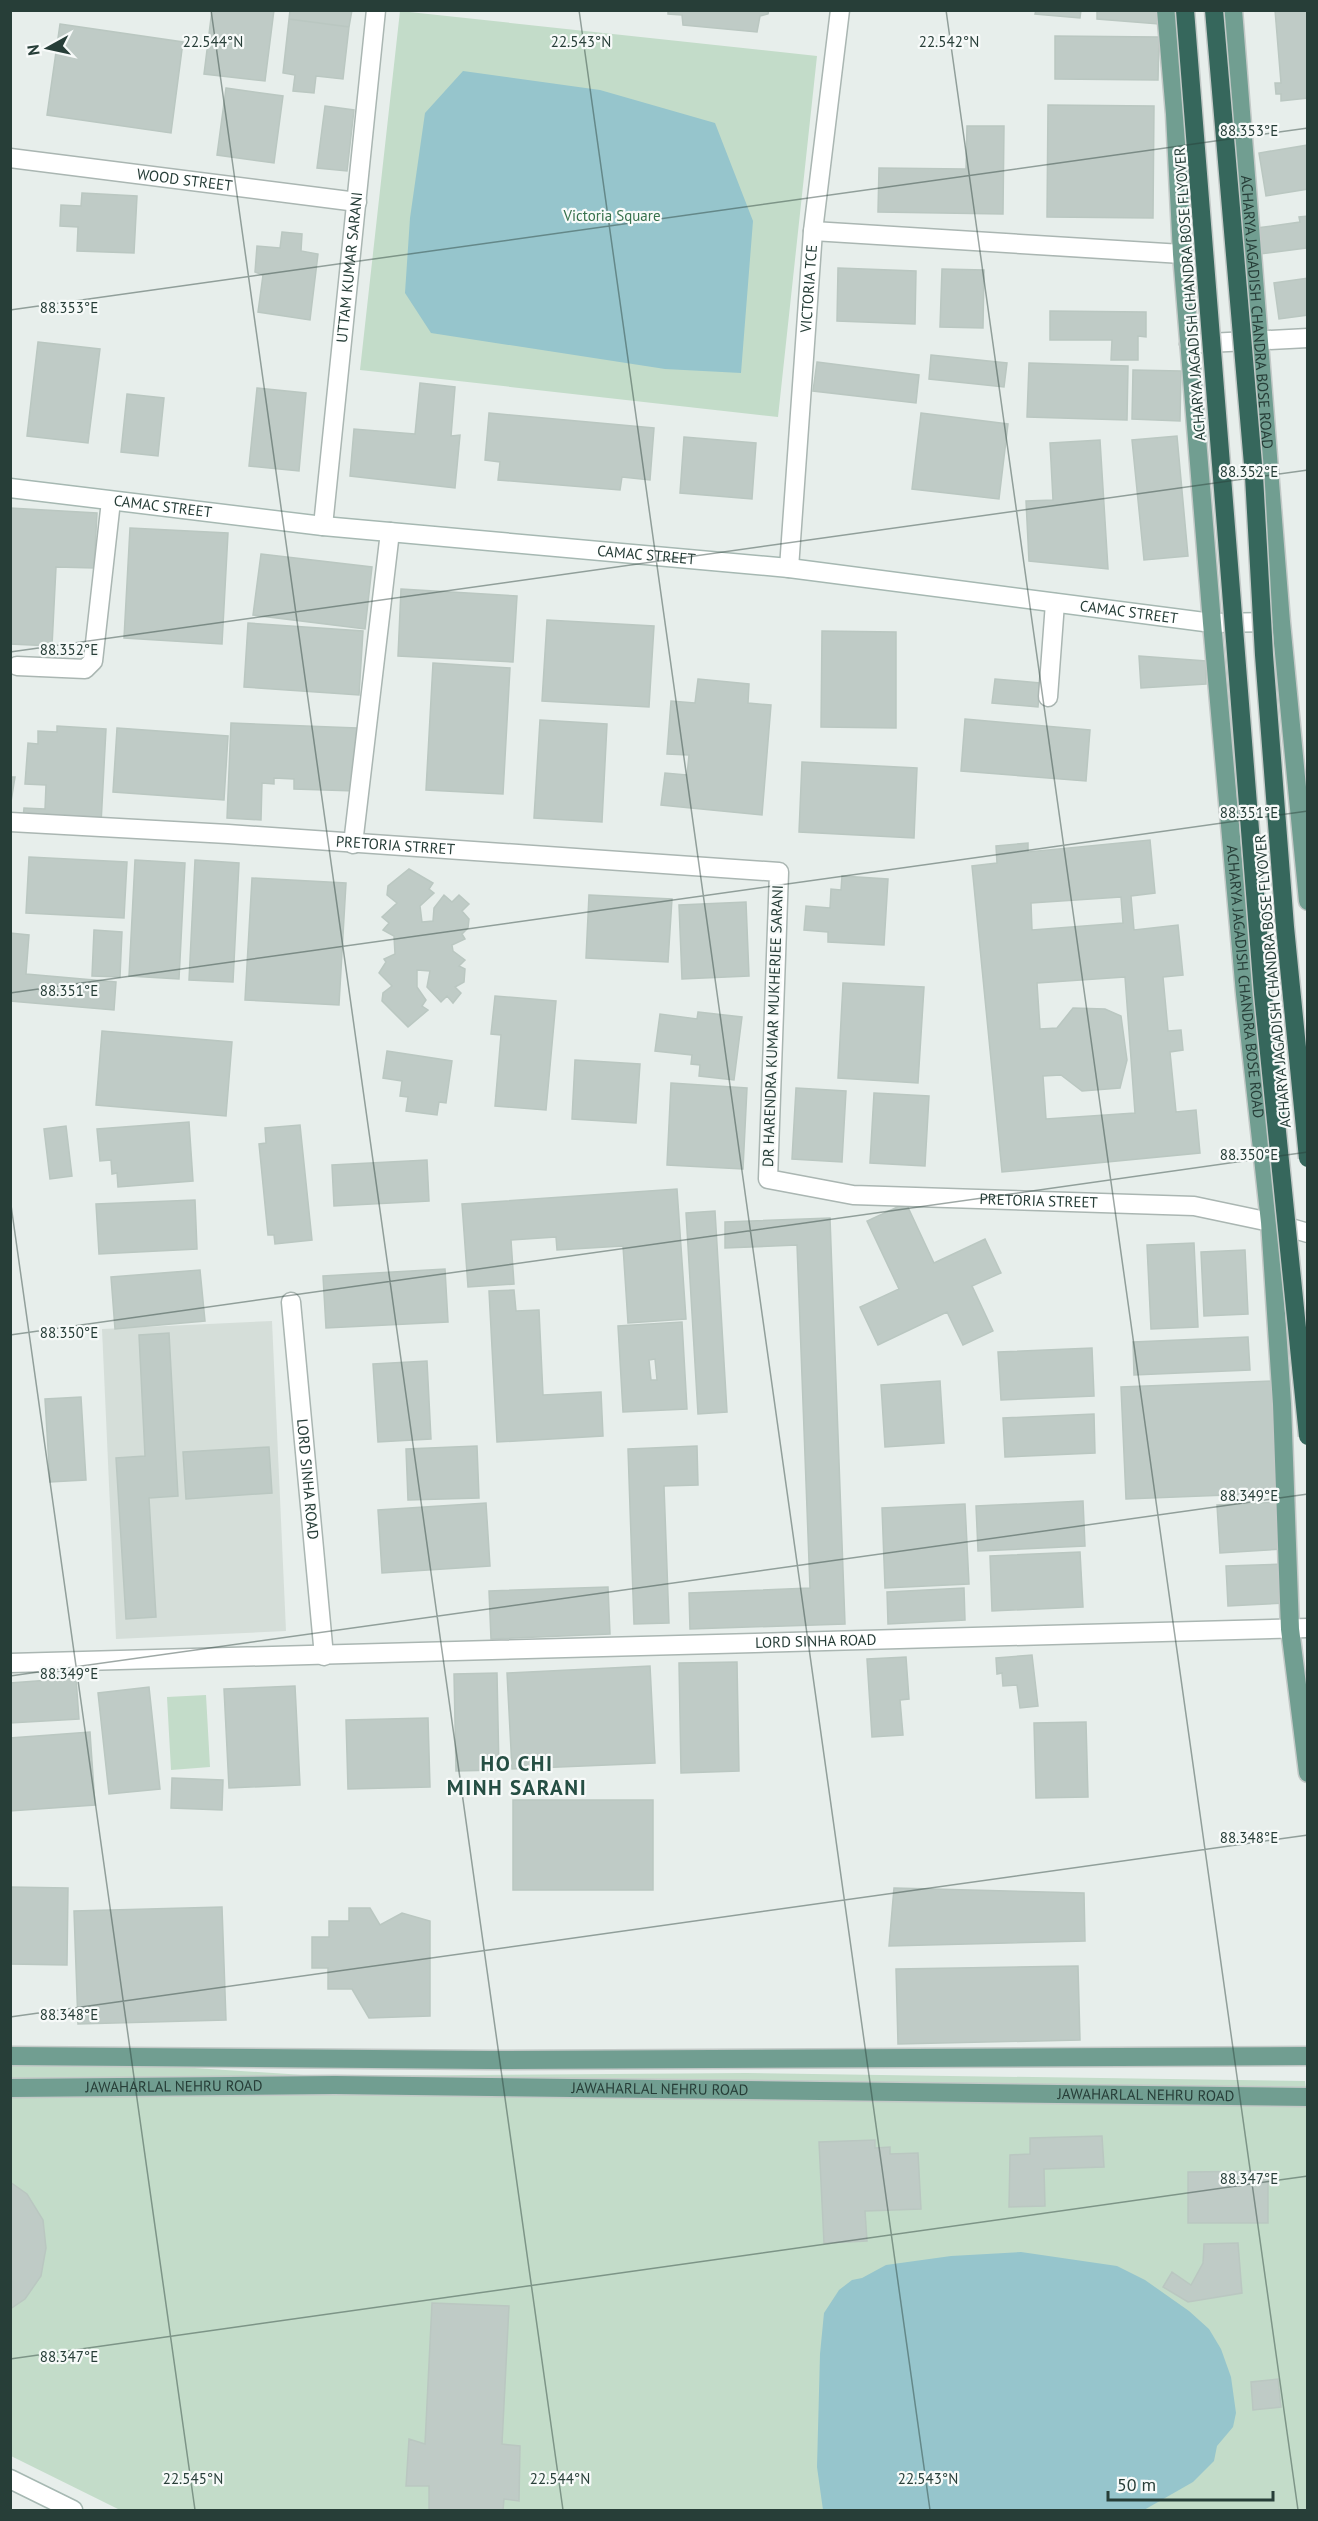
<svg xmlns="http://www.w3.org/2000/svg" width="1318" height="2521" viewBox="0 0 1318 2521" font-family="'PT Sans',sans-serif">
<rect width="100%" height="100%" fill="#e7eeeb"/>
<!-- built -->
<path fill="#d5ded9" d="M272 1321 286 1631 116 1639 102 1329Z"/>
<!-- green -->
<path fill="#c3dcc9" d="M400 11 817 56 778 417 360 370Z
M206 1695 210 1767 171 1770 167 1697Z
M10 2056 319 2076 746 2073 1305 2081 1308 2105 1307 2510H120L11 2456Z"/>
<!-- water -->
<path fill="#96c5cc" d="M463 71 600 90 715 123 753 221 741 373 665 369 431 333 405 293 410 218 425 113Z
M1021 2252 1117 2266 1145 2280 1189 2311 1209 2329 1221 2349 1231 2377 1236 2413 1233 2427 1217 2446 1214 2461 1193 2482 1144 2510H823L817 2467 820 2354 824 2313 839 2290 852 2280 862 2278 886 2265 951 2256Z"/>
<!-- building -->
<path fill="#bfcbc6" stroke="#bac7c1" stroke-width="1.5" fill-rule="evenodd" d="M212 10H274L265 81 204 74Z
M290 10H352L349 27 289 19Z
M668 10H769L768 14 760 16 757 32 683 25 682 15 668 14Z
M1036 10H1081L1080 18 1035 14Z
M1097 10H1160L1159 24 1097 19Z
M1275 10H1308V98L1281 101V94H1276L1275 83H1281Z
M289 19 349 27 343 79 316 76 314 93 293 91 295 75 283 73Z
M60 24 183 42 171 133 47 115Z
M1055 36 1159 37 1158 80 1055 79Z
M226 88 283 96 274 163 217 155Z
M1048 105 1154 106 1153 218 1047 217Z
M325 106 354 110 347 171 317 168Z
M967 126H1004L1003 214 878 212 879 168 966 169Z
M1308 145V189L1266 196 1259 153Z
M82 193 137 196 134 253 77 251 78 227 60 226 61 205 81 206Z
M1308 216 1306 248 1260 254 1257 228 1300 222 1299 217Z
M282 232 302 234 301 251 318 254 310 320 258 312 263 275 255 272 257 246 280 248Z
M838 268 916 271 915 324 837 321Z
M942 269 984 270 983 328 940 327Z
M1308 278V315L1279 319 1274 283Z
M1050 311 1146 312V337L1138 336V360H1111L1112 340H1050Z
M38 342 100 349 88 443 27 436Z
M931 355 1007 363 1004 387 929 379Z
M817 362 919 375 916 403 813 391Z
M1029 363 1128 366 1127 420 1027 417Z
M1133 370 1181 371 1180 421 1132 419Z
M420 383 455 387 451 436 460 435 455 488 350 476 354 429 415 434Z
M257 388 306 393 299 471 249 466Z
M127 394 164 398 158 456 121 452Z
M489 413 654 428 650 480 622 477 620 490 498 480 500 462 485 460Z
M921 413 1008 424 999 499 912 489Z
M1177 436 1188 556 1144 560 1132 440Z
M684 437 756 443 752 499 680 493Z
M1100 440 1108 569 1029 561 1026 501 1053 500 1050 443Z
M10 508 97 513 94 568 56 567 52 646 10 644Z
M130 528 228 533 222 644 124 638Z
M261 554 372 567 365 629 253 615Z
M401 589 517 596 513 662 398 656Z
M547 620 654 626 649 707 542 701Z
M248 623 363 631 359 695 244 687Z
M822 631 896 632V728L821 727Z
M1139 656 1206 661V684L1141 688Z
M433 663 510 668 503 794 426 790Z
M698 679 749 684 748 703 771 705 762 815 661 805 665 773 687 775 689 755 667 754 671 701 695 703Z
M995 679 1040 683 1038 707 992 703Z
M965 719 1090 730 1086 781 961 771Z
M540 720 607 724 602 822 534 818Z
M231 723 357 728 355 791 294 789V779L274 778V784L262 783 261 820 227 818Z
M57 726 106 729 101 824 23 819 24 808 45 809 46 785 25 784 28 743 38 744V731L57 732Z
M117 728 228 736 224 800 113 792Z
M802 762 917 768 914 838 799 832Z
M10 777H15L10 808Z
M1150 840 1155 893 1131 896 1134 930 1178 925 1183 975 1163 977 1168 1031 1181 1030 1183 1050 1170 1052 1176 1112 1196 1110 1200 1153 1002 1172 972 866 997 863 996 846 1028 843V852ZM1121 897 1123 923 1032 930 1031 903ZM1125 977 1135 1113 1046 1119 1043 1076 1061 1075 1082 1091 1120 1088 1127 1060 1121 1016 1105 1009 1073 1008 1057 1028 1040 1029 1037 983Z
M29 857 127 862 124 918 26 913Z
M135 860 185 863 179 979 129 976Z
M195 860 239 863 233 982 189 980Z
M409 869 433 883 429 889 434 893 420 906 422 922 433 921 434 908 444 895 452 902 459 895 469 904 462 911 469 919 468 928 462 934 465 939 452 945 453 951 465 960 459 966 465 969 464 982 455 987 461 993 453 1003 447 996 441 1002 427 987 430 971 417 970V987L426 1000 422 1006 428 1010 408 1027 382 1001 383 993 392 986 379 973 386 962 384 959 395 954 394 936 383 930 389 923 382 917 397 903 387 895 388 886Z
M842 876 888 879 884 945 828 942V932L804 930 806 906 830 908 831 889 841 890Z
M252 878 346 883 339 1005 245 1000Z
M589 895 672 899 668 962 586 958Z
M746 902 749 976 682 979 679 905Z
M94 930 122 932 120 977 92 976Z
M10 933 29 935 26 974 116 982 114 1010 10 1001Z
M843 983 924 987 918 1083 838 1078Z
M495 996 556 1001 546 1110 495 1106 501 1035 491 1034Z
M698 1012 742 1017 734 1080 699 1076 700 1065 691 1064 692 1055 655 1051 660 1014 697 1019Z
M102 1031 232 1042 226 1116 96 1105Z
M387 1051 452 1061 446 1103 439 1102 437 1115 406 1111 408 1097 400 1096 402 1081 383 1078Z
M575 1060 640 1064 636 1123 572 1119Z
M671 1083 747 1088 743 1169 667 1165Z
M796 1088 846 1091 842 1162 792 1159Z
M874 1093 929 1096 925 1166 870 1163Z
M189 1122 193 1181 118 1187 117 1173 112 1174 111 1160 100 1161 97 1129Z
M300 1125 312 1240 275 1244 274 1235H268L259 1144 266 1143 265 1128Z
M66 1126 72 1176 50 1179 44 1129Z
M427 1160 429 1201 334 1206 332 1165Z
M677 1189 686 1319 628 1323 623 1246 557 1250 556 1237 511 1240 514 1284 468 1287 462 1204Z
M195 1200 197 1249 99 1254 96 1204Z
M906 1203 934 1263 985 1239 1001 1273 972 1286 993 1331 963 1345 947 1312 878 1345 860 1307 899 1289 867 1221Z
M715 1211 727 1412 698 1414 686 1213Z
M830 1218 845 1624 690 1629 689 1593 810 1588 797 1245 725 1248V1222Z
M1194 1243 1198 1327 1151 1329 1147 1245Z
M1245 1250 1248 1314 1204 1316 1201 1252Z
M445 1269 448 1322 326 1328 323 1276Z
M200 1270 205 1321 115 1329 111 1277Z
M514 1290 516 1311 539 1310 543 1395 601 1392 603 1436 497 1442 489 1291Z
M682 1322 687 1409 623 1412 618 1326ZM655 1359 657 1380H651L649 1360Z
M169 1333 178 1496 149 1498 156 1617 126 1619 116 1458 145 1456 139 1335Z
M1248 1337 1250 1370 1134 1375 1133 1342Z
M1092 1348 1094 1396 1001 1400 998 1352Z
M427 1361 431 1439 378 1442 373 1364Z
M940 1381 944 1443 885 1447 881 1385Z
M1272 1381 1277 1493 1126 1499 1121 1387Z
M81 1397 86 1480 50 1482 45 1399Z
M1094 1414 1095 1453 1005 1457 1003 1418Z
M477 1446 479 1498 408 1500 406 1449Z
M697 1446 698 1485 664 1486 669 1623 634 1624 628 1449Z
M269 1447 272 1493 186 1499 183 1452Z
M1083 1501 1085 1546 978 1551 976 1506Z
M1281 1502 1283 1549 1220 1553 1217 1505Z
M486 1503 490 1566 382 1573 378 1510Z
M965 1504 969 1584 885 1588 882 1508Z
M1080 1552 1083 1607 992 1611 990 1556Z
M1284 1564 1285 1603 1228 1606 1226 1566Z
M608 1587 610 1634 491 1639 489 1591Z
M964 1588 965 1620 888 1624 887 1592Z
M1032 1655 1038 1706 1020 1708 1017 1685 1003 1686 1002 1673 997 1674 996 1658Z
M906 1657 909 1699 900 1700 903 1735 872 1737 867 1659Z
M737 1662 739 1771 681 1773 679 1663Z
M650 1666 655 1763 512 1769 507 1673Z
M497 1673 499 1770 456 1771 454 1674Z
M76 1678 79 1719 10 1723V1683Z
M295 1686 300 1785 229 1788 224 1689Z
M149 1687 160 1789 109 1794 98 1693Z
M428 1718 430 1787 348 1789 346 1720Z
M1086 1722 1088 1797 1036 1798 1034 1723Z
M90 1732 95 1805 10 1811V1738Z
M172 1778 223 1780 222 1810 171 1808Z
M513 1800H653V1890H513Z
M10 1887 68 1888 67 1965 10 1964Z
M894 1888 1084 1893 1085 1941 889 1946Z
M222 1907 226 2020 78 2024 74 1911Z
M349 1908H370L380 1925 402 1913 430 1921V2016L369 2018 352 1989H328V1968H312V1937H329V1921H349Z
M1078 1966 1080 2040 898 2044 896 1969Z
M1102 2136 1104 2167 1044 2169 1045 2206 1009 2207 1010 2155 1030 2154V2138Z
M875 2140V2148L890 2147V2154L918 2153 921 2209 865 2211 867 2241 824 2243 819 2142Z
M1268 2171V2223H1188V2172Z
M10 2182 27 2194 43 2220 46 2248 41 2276 25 2299 10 2309Z
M1238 2243 1242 2293 1188 2302 1163 2287 1172 2272 1191 2285 1203 2263 1204 2244Z
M432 2303 509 2306 502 2444 520 2446 519 2501 504 2499 503 2510H429V2486H406L409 2439 425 2444Z
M1278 2379 1281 2407 1253 2410 1251 2382Z"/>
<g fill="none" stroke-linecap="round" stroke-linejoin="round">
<defs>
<g id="minor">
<path id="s1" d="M10 158 357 202"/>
<path d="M813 231 1182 254"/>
<path d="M1189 344 1308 338"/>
<path id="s2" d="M323 526 376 10"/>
<path id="s3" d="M789 568 813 231 840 10"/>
<path d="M17 666 85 669 93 661 111 501"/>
<path d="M1048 697 1055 603"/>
<path id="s4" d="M10 822 228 834 779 872 768 1179 853 1195 1194 1206 1270 1222 1308 1233"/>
<path d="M353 844 390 532"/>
<path id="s5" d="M291 1302 324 1656"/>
<path id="s6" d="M10 1663 1308 1628"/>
</g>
<g id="secondary">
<path id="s7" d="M10 488 323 526 789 568 1212 623 1277 622"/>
<path d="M10 2479 73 2510"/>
</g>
<g id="primary">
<path id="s8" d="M1166 10 1175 114 1182 254 1212 623 1245 994 1270 1222 1282 1404 1290 1629 1308 1773"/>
<path id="s9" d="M1233 10 1281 622 1308 901"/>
<path d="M10 2056 490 2060 1308 2056"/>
<path id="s10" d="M10 2088 335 2085 1308 2097"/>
</g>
</defs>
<!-- minor casing -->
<use href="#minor" stroke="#aab6b2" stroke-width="21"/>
<!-- secondary casing -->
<use href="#secondary" stroke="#a6b8b2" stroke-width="21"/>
<!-- primary casing -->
<use href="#primary" stroke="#c3c9c7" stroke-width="21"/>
<!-- minor -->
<use href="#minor" stroke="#fff" stroke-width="18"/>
<!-- secondary -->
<use href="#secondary" stroke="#fff" stroke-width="18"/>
<!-- primary -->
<use href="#primary" stroke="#719e91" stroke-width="18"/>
<defs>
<path id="motorway-bridge" d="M1185 10 1263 994 1308 1436
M1214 10 1254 476 1264 655 1285 927 1308 1158"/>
</defs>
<!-- motorway-bridge casing -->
<use href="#motorway-bridge" stroke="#c3c9c7" stroke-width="21" stroke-linecap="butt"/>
<!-- motorway-bridge -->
<use href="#motorway-bridge" stroke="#36675c" stroke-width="18"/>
</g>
<!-- ticks -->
<path fill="none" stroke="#273e38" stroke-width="1.5" stroke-opacity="0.45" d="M211 10 563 2510M579 10 930 2510M946 10 1298 2510M10 310 1308 128M10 652 1308 470M10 993 1308 811M10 1198 195 2510M10 1335 1308 1152M10 1676 1308 1494M10 2017 1308 1835M10 2359 1308 2176"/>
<g text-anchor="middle" stroke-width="4.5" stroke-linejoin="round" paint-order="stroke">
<!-- street labels -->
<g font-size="15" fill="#273e38" stroke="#f7faf9">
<text dy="5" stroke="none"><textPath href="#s1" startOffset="176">WOOD STREET</textPath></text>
<text dy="5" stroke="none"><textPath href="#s2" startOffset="260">UTTAM KUMAR SARANI</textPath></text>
<text dy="5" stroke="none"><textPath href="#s3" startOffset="280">VICTORIA TCE</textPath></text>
<text transform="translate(1190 294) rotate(-94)" y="5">ACHARYA JAGADISH CHANDRA BOSE FLYOVER</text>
<text dy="5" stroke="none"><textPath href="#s9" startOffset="303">ACHARYA JAGADISH CHANDRA BOSE ROAD</textPath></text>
<text dy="5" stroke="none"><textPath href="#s7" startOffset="154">CAMAC STREET</textPath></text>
<text dy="5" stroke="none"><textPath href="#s7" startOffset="640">CAMAC STREET</textPath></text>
<text dy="5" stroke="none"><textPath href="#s7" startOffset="1126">CAMAC STREET</textPath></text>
<text dy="5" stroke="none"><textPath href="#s4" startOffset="386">PRETORIA STRRET</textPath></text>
<text dy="5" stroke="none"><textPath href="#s8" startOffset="975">ACHARYA JAGADISH CHANDRA BOSE ROAD</textPath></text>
<text transform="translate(1273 981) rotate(-95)" y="5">ACHARYA JAGADISH CHANDRA BOSE FLYOVER</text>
<text transform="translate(773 1026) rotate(-88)" y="5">DR HARENDRA KUMAR MUKHERJEE SARANI</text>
<text dy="5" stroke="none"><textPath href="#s4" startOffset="1350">PRETORIA STREET</textPath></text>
<text dy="5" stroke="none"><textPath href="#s5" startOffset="178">LORD SINHA ROAD</textPath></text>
<text dy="5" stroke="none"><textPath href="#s6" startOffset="806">LORD SINHA ROAD</textPath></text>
<text dy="5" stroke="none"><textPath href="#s10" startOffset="164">JAWAHARLAL NEHRU ROAD</textPath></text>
<text dy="5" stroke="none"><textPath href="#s10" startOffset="650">JAWAHARLAL NEHRU ROAD</textPath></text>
<text dy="5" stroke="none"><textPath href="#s10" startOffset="1136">JAWAHARLAL NEHRU ROAD</textPath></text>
</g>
<!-- park labels -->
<g font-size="15" fill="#36714b" stroke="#f7faf9">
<text x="612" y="221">Victoria Square</text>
</g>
<!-- district labels -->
<g font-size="21" font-weight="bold" letter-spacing="1.5" fill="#254e43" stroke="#f7faf9">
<text x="517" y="1771">HO CHI<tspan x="517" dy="24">MINH SARANI</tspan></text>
</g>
</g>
<g font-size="15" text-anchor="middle" fill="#273e38" stroke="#f7faf9" stroke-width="4.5" stroke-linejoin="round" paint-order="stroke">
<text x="213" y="47">22.544°N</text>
<text x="581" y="47">22.543°N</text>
<text x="949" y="47">22.542°N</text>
<text x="1249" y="136">88.353°E</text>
<text x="69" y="313">88.353°E</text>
<text x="1249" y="477">88.352°E</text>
<text x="69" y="655">88.352°E</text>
<text x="1249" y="818">88.351°E</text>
<text x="69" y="996">88.351°E</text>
<text x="1249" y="1160">88.350°E</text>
<text x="69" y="1338">88.350°E</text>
<text x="1249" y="1501">88.349°E</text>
<text x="69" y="1679">88.349°E</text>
<text x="1249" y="1843">88.348°E</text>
<text x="69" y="2020">88.348°E</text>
<text x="1249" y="2184">88.347°E</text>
<text x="69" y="2362">88.347°E</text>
<text x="193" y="2484">22.545°N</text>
<text x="560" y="2484">22.544°N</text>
<text x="928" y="2484">22.543°N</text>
</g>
<!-- border -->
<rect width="1318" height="2521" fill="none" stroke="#273e38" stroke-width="24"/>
<!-- north arrow -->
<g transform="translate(48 48) rotate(262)" stroke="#f7faf9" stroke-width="4.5" paint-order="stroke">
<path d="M0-4.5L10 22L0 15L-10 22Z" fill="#273e38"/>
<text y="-9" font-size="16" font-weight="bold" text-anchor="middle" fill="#273e38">N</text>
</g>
<!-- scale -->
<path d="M1108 2491v9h165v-9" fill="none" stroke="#273e38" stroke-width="3"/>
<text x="1117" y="2491" font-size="18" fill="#273e38" stroke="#f7faf9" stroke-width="4.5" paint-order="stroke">50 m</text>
</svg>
